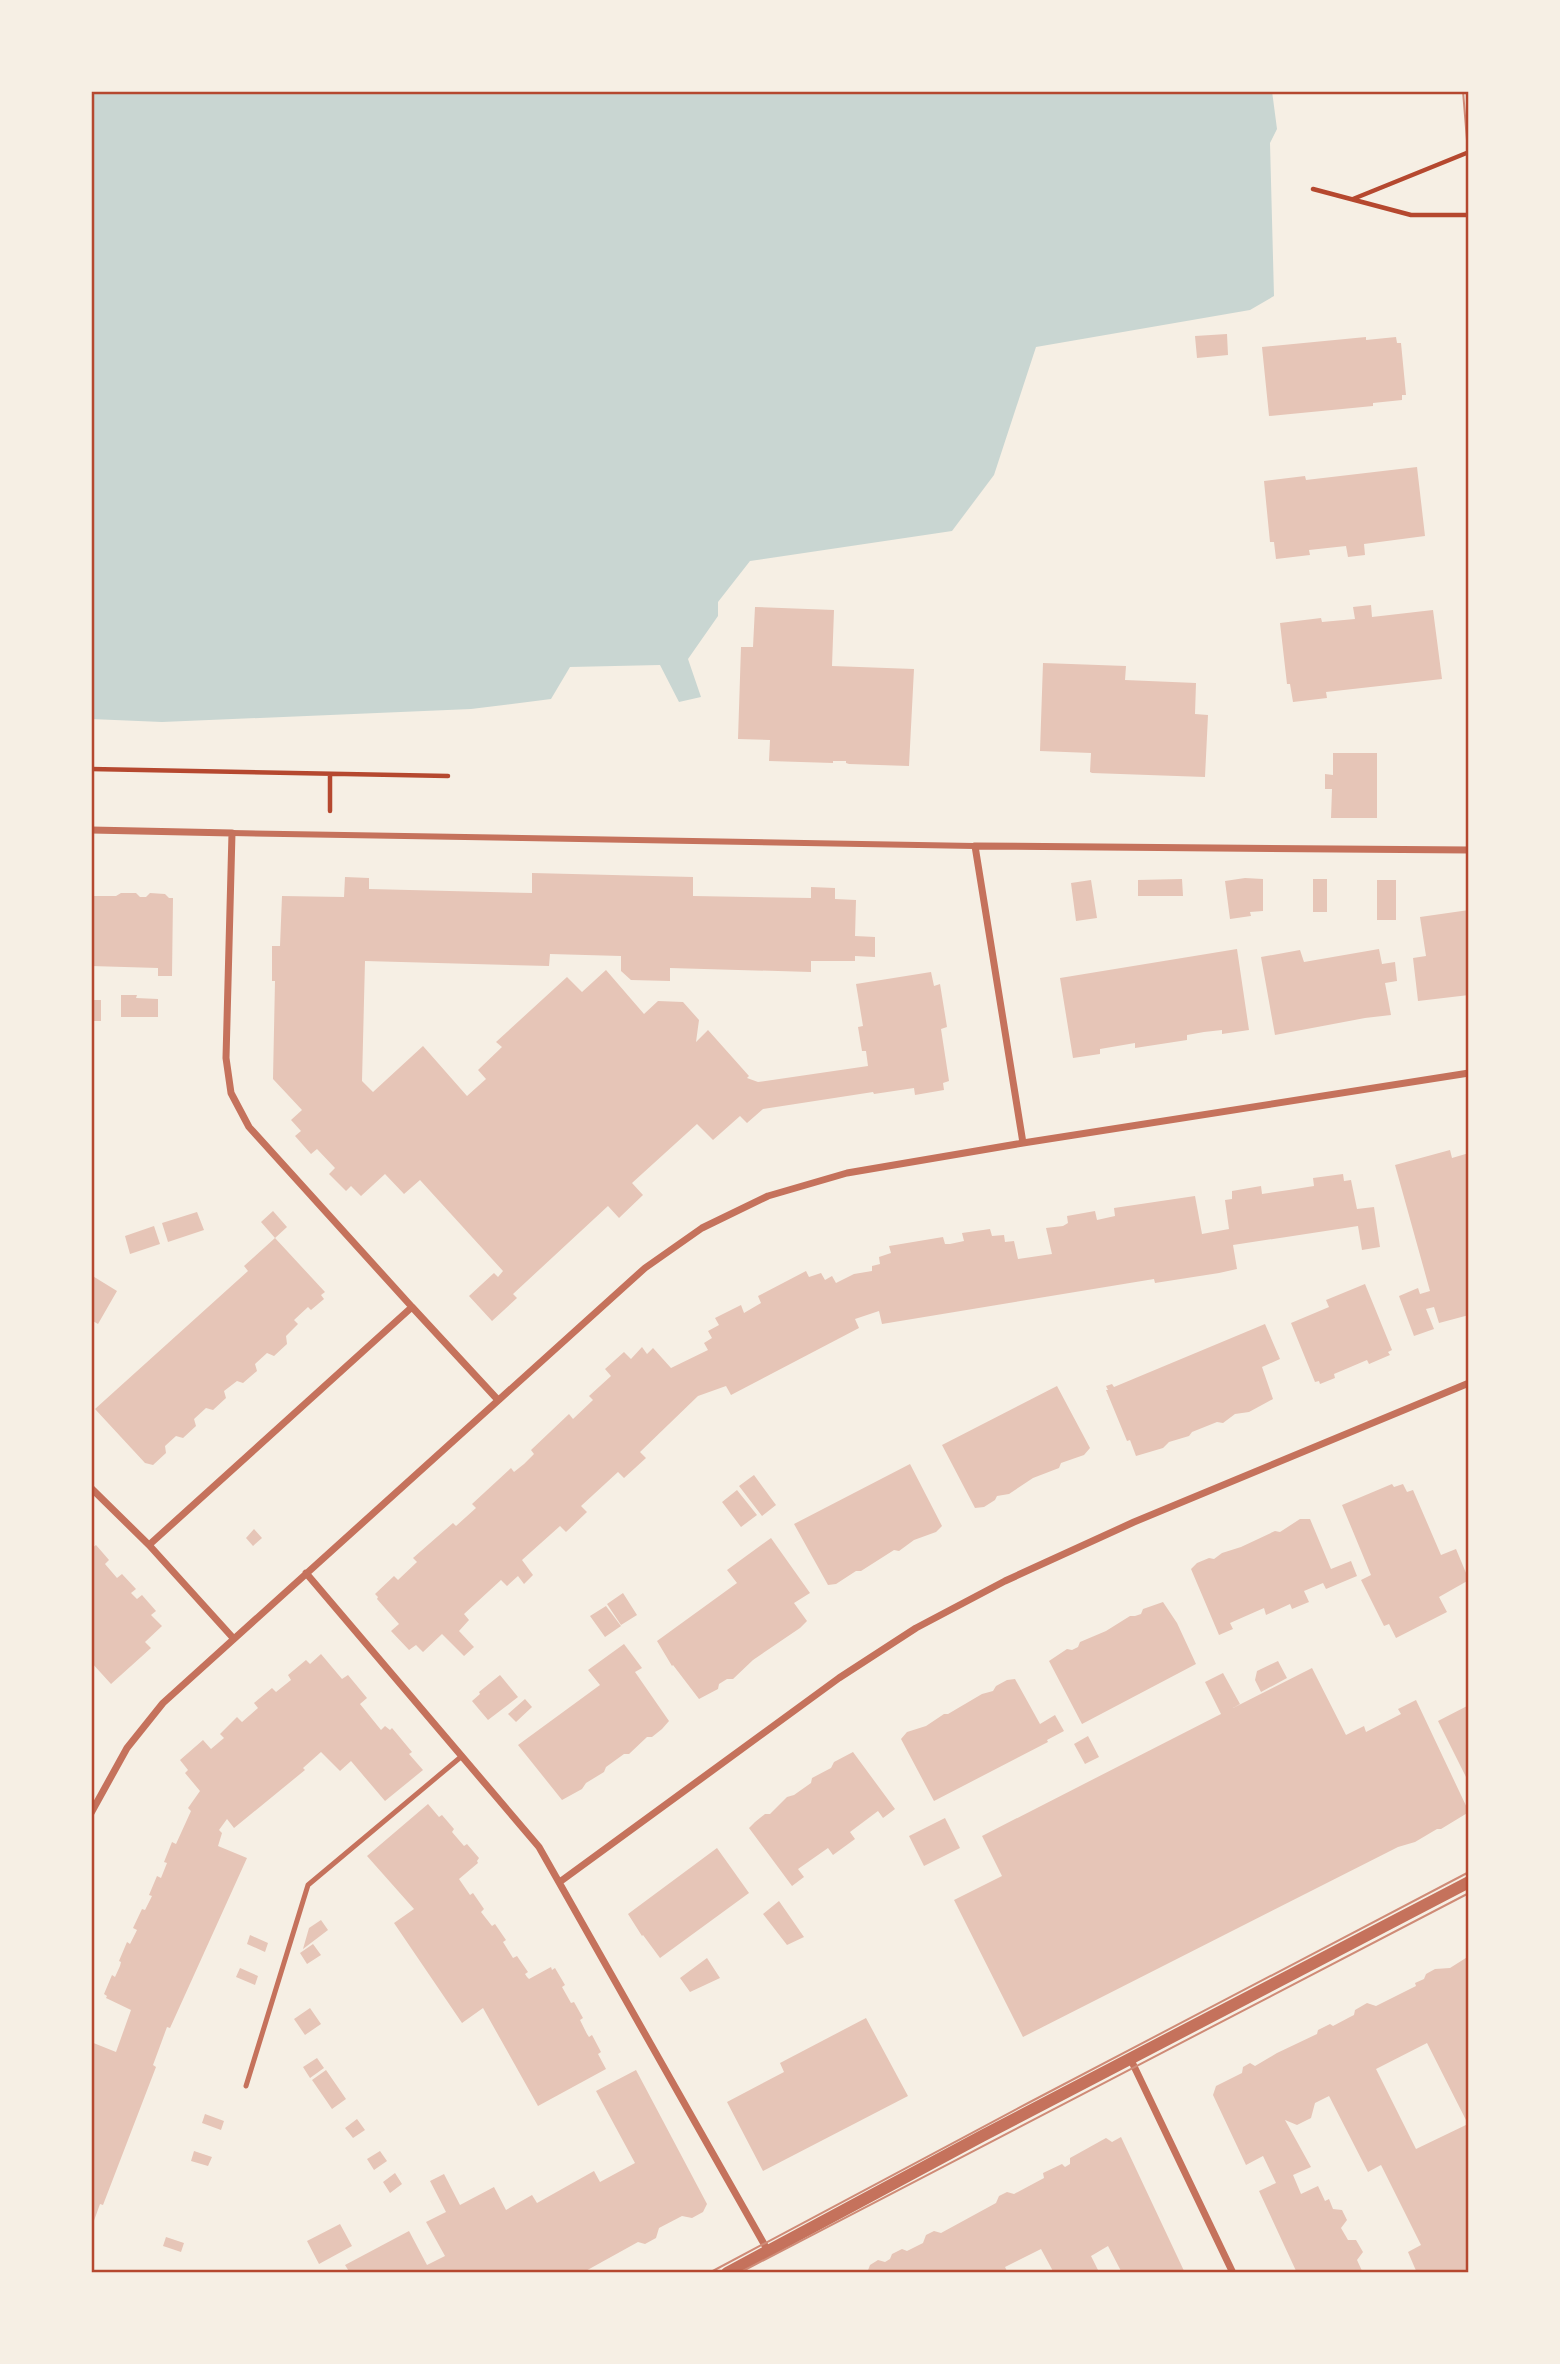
<svg xmlns="http://www.w3.org/2000/svg" width="1560" height="2364" viewBox="0 0 1560 2364" font-family="Overpass,sans-serif">
<rect width="100%" height="100%" fill="#f6efe4"/>
<!-- water -->
<path fill="#c9d6d2" d="M91 91H1272L1277 129 1270 143 1274 296 1250 310 1036 347 994 475 952 531 750 561 718 602V616L688 659 701 697 679 702 660 665 570 667 551 699 471 709 162 722 91 719Z"/>
<!-- building -->
<path fill="#e6c5b7" fill-rule="evenodd" d="M1227 334 1228 355 1197 358 1195 336Z
M1366 337V340L1396 337 1397 343H1401L1406 395H1402V400L1373 403V406L1269 416 1262 347Z
M1417 467 1425 536 1364 544 1365 555 1348 557 1346 546 1309 550 1310 555 1276 559 1274 542H1270L1264 481 1305 476 1306 480Z
M1371 605 1372 617 1433 610 1442 679 1326 692 1327 698 1293 702 1290 684H1287L1280 623 1321 618 1322 622 1355 619 1353 607Z
M755 607 834 610 832 666 914 669 909 766 849 764 846 763V761H833V763L769 761 770 740 738 739 741 647H753Z
M1043 663 1126 666 1125 680 1196 683 1195 714 1208 715 1205 777 1092 773 1090 772 1091 753 1040 751Z
M1333 753H1377V818H1331L1332 789H1325V774L1333 775Z
M532 873 693 877V896L811 898V887L835 888V899L856 900 855 936 875 937V957L855 956V961H811V972L670 968V981L631 980 621 971V956L550 954 549 966 365 961 362 1081 373 1092 423 1046 467 1096 486 1079 478 1070 502 1047 496 1042 567 977 582 992 606 970 644 1014 658 1001 683 1002 699 1020 696 1042 708 1030 749 1076 747 1078 758 1082 868 1066 866 1051H862L858 1027 863 1026 856 984 931 972 934 986 940 984 947 1027 941 1029 949 1081 943 1083 944 1090 915 1095 914 1088 874 1094 873 1092 763 1109 747 1123 740 1116 713 1140 697 1124 632 1183 643 1195 619 1218 608 1206 513 1294 517 1298 492 1321 469 1296 494 1273 498 1277 503 1271 420 1180 404 1194 385 1174 361 1196 351 1186 346 1191 329 1174 335 1168 317 1149 311 1154 295 1136 301 1131 291 1120 302 1110 273 1079 275 981H272V946H280L282 896 344 897 345 877 369 878V889L532 893Z
M1245 878 1263 879V911L1250 912 1251 916 1230 919 1225 881Z
M1182 879 1183 896H1138V880Z
M1313 879H1327V912H1313Z
M1091 880 1097 918 1076 921 1071 883Z
M1377 880H1396V920H1377Z
M121 893H136L140 897H146L150 893 165 894 169 898H173L172 976H158V968L91 966V896H116Z
M1469 910V995L1418 1001 1413 958 1426 956 1420 917Z
M1237 949 1249 1030 1222 1034V1030L1204 1032 1187 1035V1040L1135 1048V1043L1100 1049V1054L1073 1058 1060 978Z
M1379 949 1382 964 1395 962 1397 981 1385 983 1391 1015 1365 1018 1275 1035 1261 957 1300 950 1304 962Z
M121 995H137L136 998 158 999V1017H121Z
M91 1000H101V1021H91Z
M1450 1150 1452 1158 1469 1153V1315L1439 1323 1434 1307 1426 1309 1434 1329 1414 1336 1399 1296 1418 1288 1420 1294 1430 1291 1395 1165Z
M1343 1174 1344 1181 1351 1180 1357 1209 1374 1207 1380 1247 1362 1250 1358 1226 1233 1245 1237 1269 1219 1273 1155 1283 1154 1279 882 1324 879 1311 855 1319 859 1328 731 1395 726 1386 698 1396 640 1452 646 1458 624 1478 618 1472 581 1506 587 1512 566 1532 560 1526 522 1560 533 1575 524 1584 518 1576 507 1586 501 1580 464 1614 469 1620 459 1631 474 1647 464 1656 442 1634 423 1652 416 1645 409 1650 391 1631 399 1624 377 1599 378 1597 375 1594 394 1576 398 1580 417 1562 413 1558 453 1523 456 1526 476 1508 472 1504 511 1468 514 1472 524 1464 534 1454 531 1450 569 1414 573 1419 593 1400 589 1396 611 1376 605 1369 624 1352 631 1359 642 1347 647 1354 653 1348 671 1368 708 1350 704 1343 712 1338 708 1331 719 1325 715 1318 741 1305 744 1313 761 1303 758 1296 806 1271 809 1277 821 1273 825 1280 832 1276 836 1283 854 1274 872 1271V1266L880 1264 879 1257 891 1253 889 1246 943 1237 945 1244H950L964 1241 962 1233 990 1229 992 1236 1004 1235 1005 1242 1014 1241 1018 1259 1052 1254 1046 1228 1063 1226 1068 1223 1067 1216 1095 1211 1097 1220 1115 1216 1114 1208 1195 1196 1202 1234 1229 1229 1225 1200 1232 1199V1191L1261 1186 1262 1194 1289 1190 1314 1186 1313 1178Z
M273 1211 287 1227 275 1238 261 1222Z
M197 1212 204 1230 168 1242 162 1223Z
M154 1226 160 1244 130 1254 125 1236Z
M275 1238 325 1292 321 1295 324 1299 311 1310 308 1307 294 1320 298 1324 286 1336 287 1344 274 1356 267 1353 255 1364 257 1371 243 1383 237 1381 224 1391 226 1398 213 1410 206 1408 194 1419 196 1426 183 1438 176 1436 165 1446 166 1453 153 1465 145 1463 95 1409 248 1271 244 1266Z
M91 1275 117 1291 98 1324 91 1320Z
M1365 1284 1392 1350 1388 1352 1390 1355 1369 1364 1367 1360 1334 1374 1335 1378 1320 1384 1319 1381 1315 1382 1291 1323 1329 1307 1326 1300Z
M1265 1324 1280 1359 1262 1367 1273 1399 1249 1412 1235 1414 1223 1423 1217 1422 1192 1432 1189 1436 1169 1442 1163 1448 1136 1456 1130 1440 1127 1441 1106 1390H1108L1106 1386 1112 1384 1114 1387Z
M1057 1386 1090 1448 1084 1455 1061 1463 1059 1468 1033 1478 1009 1494 997 1496 995 1500 984 1507 975 1508 942 1445Z
M910 1464 942 1526 936 1532 914 1540 899 1551 894 1550 861 1571H856L836 1584 828 1585 794 1524Z
M754 1475 776 1505 762 1516 739 1486Z
M1392 1484 1394 1487 1403 1484 1407 1492 1413 1490 1441 1555 1456 1549 1469 1580 1439 1597 1447 1612 1396 1638 1389 1624 1384 1626 1361 1580 1371 1575 1342 1505Z
M737 1490 757 1515 741 1527 722 1502Z
M1300 1519H1310L1331 1569 1351 1561 1357 1576 1326 1589 1323 1583 1304 1591 1309 1602 1292 1609 1290 1604 1266 1615 1264 1608 1230 1623 1233 1629 1219 1635 1191 1569 1197 1563 1209 1558 1214 1559 1222 1553 1241 1547 1275 1531 1280 1532Z
M254 1529 262 1538 253 1546 246 1538Z
M771 1538 810 1593 794 1603 807 1621 800 1628 753 1660 733 1679H727L719 1684 718 1689 699 1699 673 1665 672 1666 657 1641 737 1583 727 1570Z
M96 1545 109 1560 105 1564 117 1578 122 1574 136 1589 131 1593 137 1599 142 1595 156 1611 151 1615 162 1626 145 1642 151 1648 111 1684 91 1662V1549Z
M623 1593 637 1615 621 1625 607 1604Z
M1163 1602 1177 1623 1196 1664 1082 1724 1049 1661 1067 1649 1072 1650 1078 1647 1080 1642 1106 1631 1130 1616H1135L1141 1614 1143 1609Z
M606 1606 621 1626 605 1637 590 1616Z
M624 1644 642 1668 635 1672 669 1721 662 1729 652 1737H647L629 1754H624L606 1767 604 1772 586 1783 582 1789 562 1800 518 1745 600 1685 588 1670Z
M321 1654 342 1679 348 1675 367 1698 360 1704 381 1730 385 1726 390 1730 392 1728 412 1752 409 1754 423 1770 385 1801 351 1761 340 1771 321 1752 303 1768 305 1770 234 1828 227 1819 219 1830 222 1833 218 1846 247 1858 170 2028 167 2027 153 2065 156 2067 103 2205 100 2204 91 2229V2042L116 2052 131 2010 106 1998 107 1996 104 1994 112 1975 115 1977 120 1966 121 1962 119 1961 127 1942 130 1944 137 1930 133 1928 142 1909 145 1910 152 1896 149 1895 157 1876 161 1878 167 1863 164 1862 172 1842 176 1844 191 1811 188 1808 200 1791 185 1773 188 1770 180 1760 203 1740 211 1749 224 1738 220 1734 237 1717 242 1722 258 1708 254 1703 272 1688 276 1692 291 1680 288 1675 306 1660 310 1664Z
M1278 1661 1287 1678 1261 1692 1255 1680 1257 1671Z
M1312 1668 1346 1735 1364 1726 1366 1732 1401 1714 1398 1709 1416 1700 1469 1812 1441 1829H1437L1415 1842 1398 1847 1023 2037 954 1900 1002 1876 982 1836 1221 1714 1205 1682 1223 1673 1240 1704 1233 1708Z
M500 1675 518 1697 488 1720 472 1701 480 1694 479 1692Z
M1015 1679 1040 1724 1055 1715 1064 1731 1047 1740 1048 1742 934 1801 901 1739 907 1732 926 1726 944 1714H948L982 1694 993 1691 996 1686 1007 1680Z
M525 1699 532 1707 516 1722 508 1714Z
M1469 1705V1783L1438 1721Z
M1088 1736 1099 1757 1085 1764 1074 1744Z
M853 1752 895 1809 883 1818 878 1811 850 1832 855 1839 833 1855 828 1848 798 1869 804 1877 792 1886 749 1828 755 1822 765 1814H770L787 1797 794 1795 811 1783 812 1778 831 1768 834 1762Z
M428 1804 439 1817 442 1815 454 1829 452 1832 464 1846 467 1844 479 1858 477 1861 478 1863 459 1879 470 1895 473 1893 484 1909 481 1912 492 1926 495 1924 506 1940 503 1942 513 1958 517 1956 528 1972 525 1974 527 1977 529 1979 551 1967 552 1970 555 1968 565 1985 562 1987 571 2003 574 2002 583 2018 580 2020 587 2034 589 2037 592 2035 601 2052 598 2054 606 2069 538 2106 483 2008 462 2023 394 1923 414 1909 367 1856Z
M945 1818 960 1848 924 1866 909 1836Z
M717 1848 749 1893 660 1958 643 1935 642 1936 628 1914Z
M779 1901 804 1937 787 1945 763 1914Z
M321 1920 328 1930 303 1949 309 1928Z
M250 1935 268 1943 265 1952 247 1944Z
M313 1944 321 1955 307 1964 300 1953Z
M1469 1956V2273H1417L1408 2252 1421 2245 1381 2165 1368 2172 1329 2096 1315 2103 1311 2118 1297 2125 1285 2120 1311 2167 1293 2175 1301 2194 1318 2186 1325 2201 1329 2199 1333 2209 1342 2210 1347 2220 1341 2228 1348 2240H1356L1363 2252 1357 2260 1363 2273H1297L1259 2191 1276 2183 1263 2156 1246 2165 1213 2095 1216 2086 1242 2073 1243 2067 1250 2063 1255 2066 1277 2053 1317 2034 1318 2030 1330 2024 1333 2026 1350 2017 1354 2015 1355 2010 1367 2003 1376 2006 1416 1986 1415 1983 1424 1979 1426 1974 1435 1969 1450 1968ZM1427 2043 1468 2124 1416 2149 1376 2069Z
M707 1958 720 1978 690 1992 680 1978Z
M240 1968 258 1976 255 1985 236 1977Z
M310 2008 321 2024 305 2035 294 2019Z
M866 2018 908 2096 763 2171 727 2102 784 2072 780 2063Z
M317 2058 324 2068 310 2078 303 2067Z
M326 2070 346 2099 332 2109 312 2080Z
M636 2070 707 2204 703 2212 692 2218 682 2216 659 2228 656 2238 645 2244 638 2242 582 2273H350L345 2265 409 2231 427 2265 445 2256 426 2222 446 2212 430 2181 444 2174 460 2205 494 2187 506 2210 532 2195 537 2203 594 2171 600 2182 635 2163 596 2091Z
M205 2114 224 2121 221 2130 202 2123Z
M357 2119 365 2130 353 2138 345 2128Z
M1121 2137 1185 2273H1122L1108 2246 1091 2256 1099 2272 1096 2273H1054L1041 2249 1005 2267 1008 2273H867L870 2265 878 2260 885 2262 890 2259 892 2254 902 2249 907 2251 923 2243 926 2235 934 2231 941 2233 996 2203 999 2196 1007 2192 1014 2194 1044 2178 1043 2173 1062 2164 1065 2167 1070 2164V2158L1106 2138 1112 2142Z
M194 2151 212 2157 208 2166 191 2161Z
M380 2151 387 2161 374 2170 367 2159Z
M395 2173 402 2184 390 2193 383 2182Z
M340 2224 352 2246 319 2264 307 2241Z
M166 2237 184 2243 181 2252 163 2246Z"/>
<g fill="none" stroke-linecap="round" stroke-linejoin="round">
<!-- path -->
<path stroke="#b5482f" stroke-width="4.5" d="M1313 189 1411 215H1469
M1353 199 1469 152
M91 769 448 776
M330 811V774"/>
<!-- service -->
<path stroke="#c5725c" stroke-width="5" d="M246 2086 308 1885 462 1756"/>
<!-- pedestrian -->
<path stroke="#c5725c" stroke-width="6" d="M232 833 975 846"/>
<!-- minor -->
<path stroke="#c5725c" stroke-width="7" d="M91 830 232 833 226 1058 231 1093 249 1127 412 1307
M1023 1143 975 846 1469 850
M91 1488 149 1545
M306 1573 539 1847 768 2251
M234 1639 149 1545 412 1307 498 1400
M91 1813 127 1748 163 1703 645 1268 702 1228 768 1196 847 1173 1023 1143 1469 1073
M561 1881 839 1678 916 1628 1005 1581 1134 1522 1469 1383
M1131 2060 1233 2273"/>
<!-- tertiary -->
<path stroke="#c5725c" stroke-width="12" d="M727 2273 982 2136 1469 1882"/>
<!-- tram -->
<path stroke="#cf8b77" stroke-width="2" d="M1463 91 1469 165
M709 2273 1030 2102 1469 1872
M739 2273 1469 1893"/>
</g>
<!-- border -->
<rect width="1560" height="2364" fill="none" stroke="#f6efe4" stroke-width="186"/>
<rect x="93" y="93" width="1374" height="2178" fill="none" stroke="#b5482f" stroke-width="2.5"/>
</svg>
